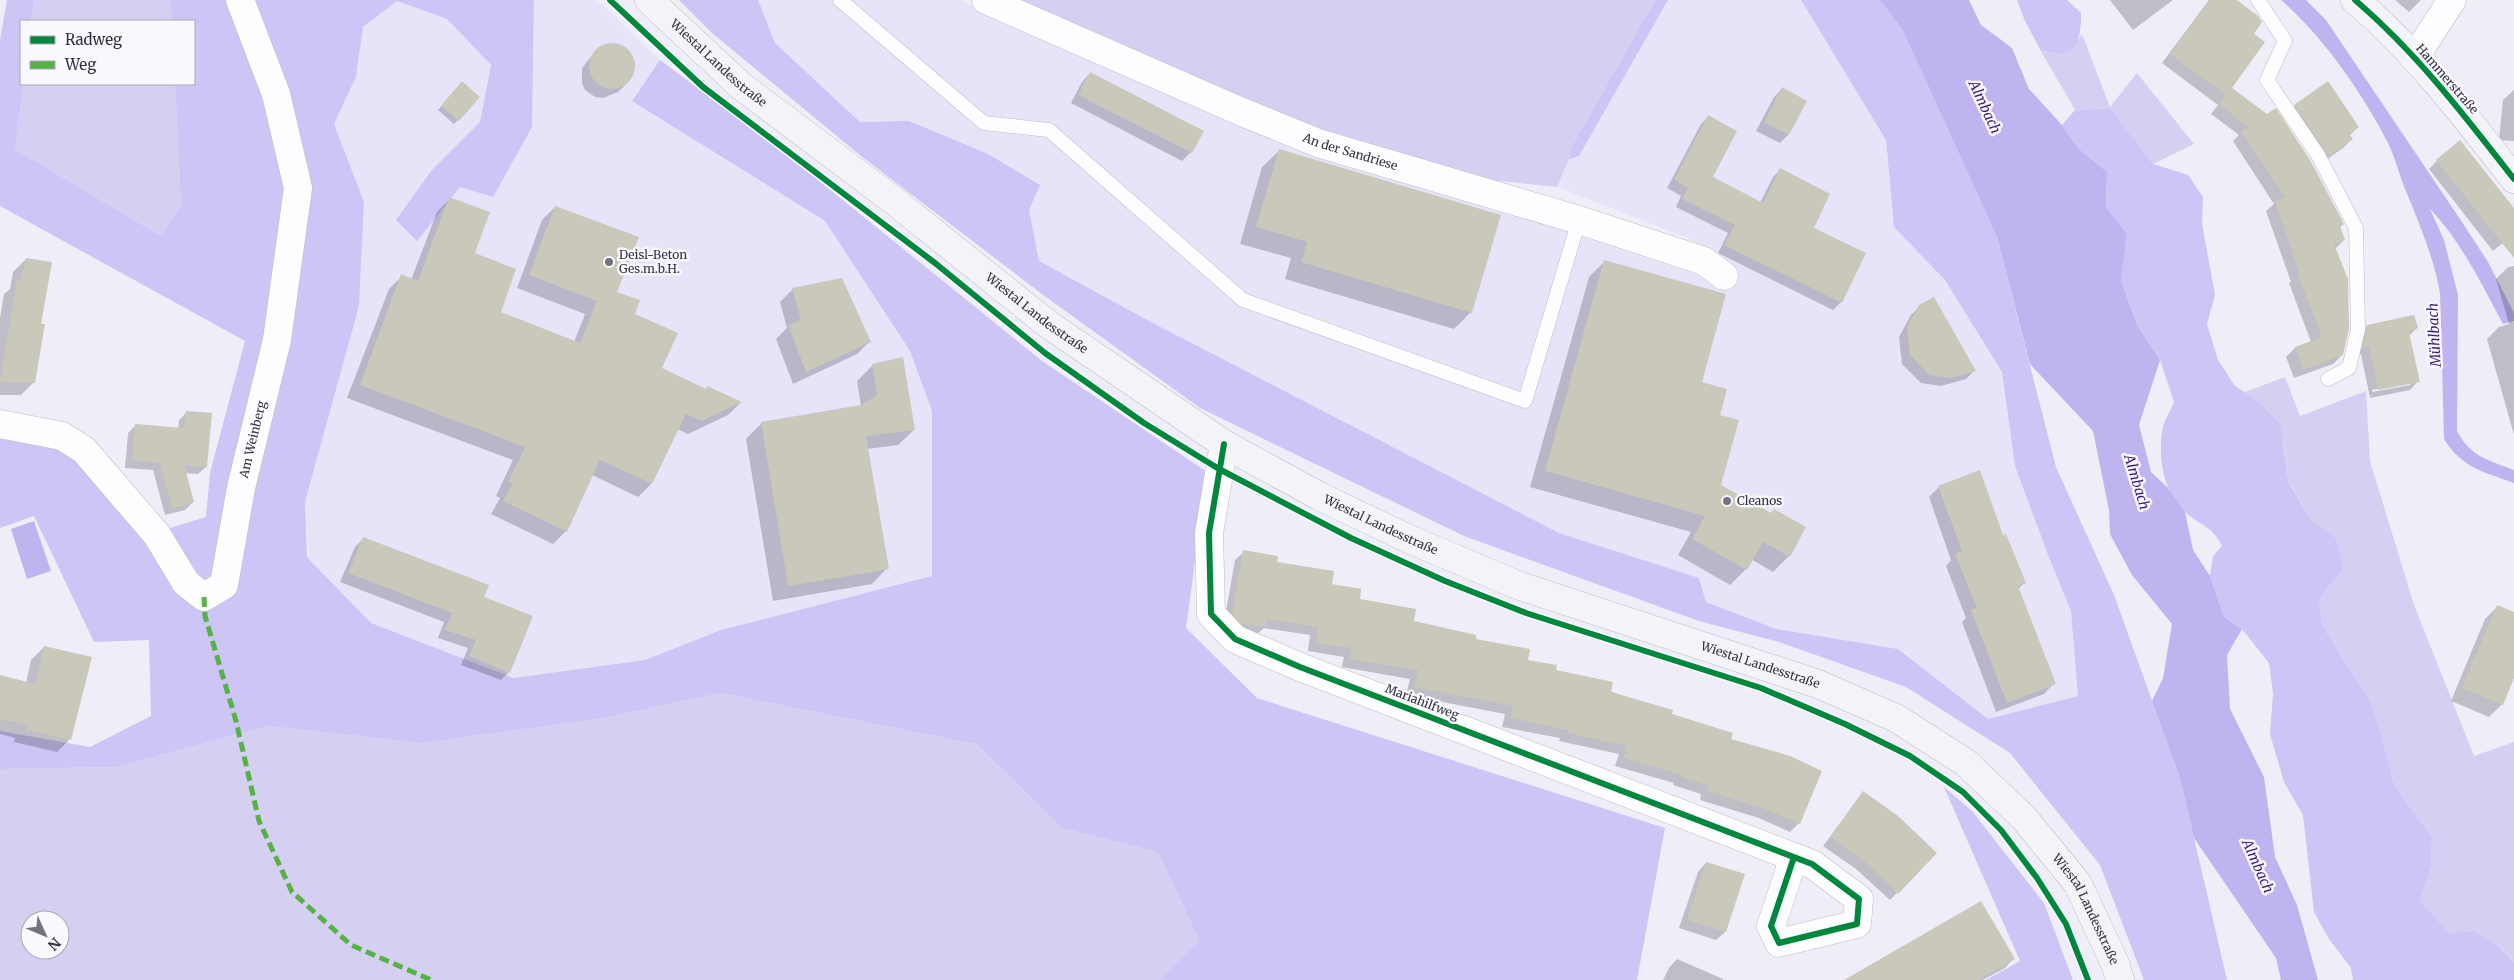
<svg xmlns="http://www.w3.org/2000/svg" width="2514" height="980" viewBox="0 0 2514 980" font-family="Merriweather,serif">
<rect width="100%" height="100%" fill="#efedf7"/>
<!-- built -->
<path fill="#e7e4f9" d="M534 0H595L602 4 660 60 633 101 825 221 910 351 932 411V576L721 630 645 660 512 678 371 624 309 558 305 503 359 306 364 202 334 124 356 77 363 27 397 1 447 19 491 65 480 122 431 171 417 240 460 186 532 127Z
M758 0H960L1090 59 1303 143 1730 286 1737 269 1688 238 1557 187 1569 159 1579 156 1668 0H1801L1886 140 1894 227 1945 280 2002 372 2015 466 2048 555 2071 611 2078 696 1988 719 1898 649 1776 629 1706 602 1699 578 1559 533 1149 321 1039 261 1029 210 1039 185 909 121 860 122 775 43Z"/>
<!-- green -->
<path fill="#d5cff2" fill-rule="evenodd" d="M34 0H170L172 21H31Z
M1012 0H1655L1571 148 1569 159 1557 187 1492 180 1284 119Z
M2082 34 2110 107 2137 73 2194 144 2153 164 2110 108 2075 110 2041 51C2064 54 2068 54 2082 34Z
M23 84H175L181 207 161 236 15 149Z
M2285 377 2300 416 2366 391 2370 461 2414 605 2474 756 2514 742V962L2500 948 2450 934 2420 900 2431 867 2432 838 2394 784 2381 734 2370 701 2323 627 2319 600 2343 568 2336 538 2313 522 2289 482 2283 441 2245 392Z
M721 693 976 744 1062 828 1158 852 1199 940 1159 980H0V769L116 767 268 726 422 743 598 719ZM30 920H60V950H30Z"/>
<!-- forest -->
<path fill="#cdc5f5" d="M7 0H34L31 21H21V84H23L15 149 161 236 181 206 175 84H194V21H172L170 0H534L532 127 493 197 460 187 417 241 396 220 431 171 480 122 491 65 447 19 397 1 363 27 356 77 334 124 364 202 359 306 305 502 307 557 371 623 513 678 645 660 721 630 932 576V411L910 351 825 221 632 101 660 60 782 151 1042 361 1207 472 1186 628 1257 698 1665 828 1637 980H1159L1199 940 1158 852 1062 828 976 744 721 693 598 719 422 743 268 726 116 767 0 769V731L90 747 151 716 149 640 94 642 34 516 0 528V439L52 441 94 475 147 535 206 517 210 473 245 341 0 206V40Z
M679 0H758L775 43 860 122 909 121 988 154 1040 185 1029 210 1039 261 1149 321 1559 533 1699 578 1706 602 1776 629 1898 649 1988 719 2078 696 2071 611 2048 555 2015 466 2002 372 1945 280 1894 227 1886 140 1801 0H1880L1903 31 1997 237 2056 467 2114 595 2180 778 2227 980H2144L2100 865 2010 753 1906 687 1779 642 1699 621 1464 536 1200 408 1046 297 861 156 712 33Z
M1655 0H1668L1579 156 1569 159 1571 148Z
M2017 0H2067L2081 13C2081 27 2081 50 2062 53 2056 54 2047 51 2041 51L2025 21Z
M2110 108 2153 164 2188 175 2203 197 2202 223 2215 295 2207 324 2218 360 2235 386 2252 397 2280 424 2289 483 2313 522 2336 538 2343 568 2319 600 2323 627 2370 701 2381 734 2394 784 2432 838 2431 867 2420 900 2450 934 2473 931 2500 948 2514 962V980H2353L2351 968 2329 939 2314 912 2303 815 2284 782 2270 734 2273 694 2269 663 2242 629 2224 617 2210 576 2213 556 2222 546C2211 525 2203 527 2186 513 2163 493 2157 456 2163 427 2165 419 2171 410 2174 402L2160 360 2137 325 2121 280 2127 234 2106 207 2107 172 2078 148 2062 125 2075 110Z
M1944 787 1972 811 2044 903 2073 980H1986L2020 961Z"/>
<!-- water -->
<path fill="#bfb4ef" d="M1880 0H1969L1981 25 2012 48 2029 89 2062 125 2078 148 2107 172 2106 207 2127 234 2121 280 2137 325 2160 360 2139 425 2151 472 2167 487 2185 512 2193 550 2210 576 2224 617 2242 629 2227 655 2230 709 2264 777 2275 857 2297 905 2318 980H2281L2276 958 2194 838 2180 778 2152 701 2163 678 2172 624 2132 575 2110 534 2109 510 2093 431 2030 364 1997 237 1903 31Z
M2281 0H2306L2326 20 2462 222 2488 262 2514 313V321L2503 324C2482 285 2461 241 2430 209L2444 240 2458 295 2457 431C2471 457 2488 460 2514 470V483C2484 472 2462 468 2444 439L2440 293C2434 259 2421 228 2408 196 2400 179 2396 159 2388 143 2363 94 2323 36 2281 0Z
M34 521 51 571 27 579 11 529Z"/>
<!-- shadow -->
<path fill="#0003" fill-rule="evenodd" d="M2110 0H2173L2133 30Z
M2209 0H2235L2252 34 2230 88 2343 224 2340 227 2344 240 2335 249 2342 355 2333 364 2294 378 2286 357 2295 348 2311 342 2289 283 2291 282 2266 211 2274 204 2233 141 2239 135 2211 114 2218 105 2162 63Z
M2395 0H2421L2409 12Z
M604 45H619L631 55 634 70 627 83 618 92 603 98 595 97 585 90 582 83V68L595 52Z
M1090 73 1191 152 1182 161 1071 103 1082 82Z
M458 87V120L454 124 438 110Z
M1782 89 1788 135 1780 143 1756 131 1774 97Z
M2514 90V141L2499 140 2503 100Z
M2295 106 2358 127 2349 136 2352 139 2343 148 2320 164 2287 114Z
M1708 117 1711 178 1760 203 1773 177 1780 170 1812 228 1864 254 1841 302 1833 310 1718 253 1728 233 1676 207 1681 196 1667 188 1701 124Z
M1279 151 1471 312 1454 329 1285 279 1291 258 1240 244 1262 167Z
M2437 161 2514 210V234L2493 251 2429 169Z
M450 199 499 312 574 342 585 314 517 288 542 220 555 207 633 314 661 368 705 390 740 403 728 415 688 434 677 429 651 484 638 497 592 475 566 531 553 544 491 514 500 498 496 496 513 460 347 398 389 289 402 276 411 280 437 212Z
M26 259 34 382 21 395H0V318L4 294 10 289 13 272Z
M1605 261 1700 383 1718 416 1720 486 1789 556 1773 572 1751 559 1746 569 1730 585 1678 555 1691 532 1530 487 1589 277Z
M2514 266V435L2487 339 2499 327 2509 324 2496 279 2508 267Z
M793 289 870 341 857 354 793 384 776 339 787 328 780 302Z
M1920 306 1974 371 1966 379 1941 386 1921 383 1902 364 1899 337 1911 315Z
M2367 326 2417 328 2409 336 2418 381 2410 390 2370 398 2361 354 2355 356 2358 335ZM2410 382V385L2372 392V390Z
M872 366 914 430 898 445 867 449 887 568 872 584 773 601 746 439 762 423 861 406 857 381Z
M187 412 206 467 198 474 185 473 193 502 185 510 165 515 153 470 125 468 128 433 136 425 178 429 179 420Z
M1939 487 2002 537 2024 583 2018 589 2054 683 2044 694 1996 712 1962 622 1966 618 1946 566 1951 560 1929 497Z
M364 538 483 597 509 672 501 680 461 665 468 648 438 638 444 622 340 582 355 547Z
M1244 552 1330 585 1359 600 1412 622 1474 640 1671 714 1729 740 1799 823 1790 832 1759 818 1700 800 1701 794 1673 785 1674 783 1615 766 1619 754 1559 741 1560 738 1502 727 1505 714 1406 695 1410 679 1342 667 1344 657 1308 651 1310 635 1264 628 1256 635 1224 623 1235 560Z
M2497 607 2514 613V676L2502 704 2489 717 2451 701 2485 619Z
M44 647 70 739 57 752 14 742 15 738 0 734V676L26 683 31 660Z
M1863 793 1935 853 1890 900 1856 869 1823 846Z
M1706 863 1743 875 1725 932 1716 940 1679 928 1698 872Z
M1677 959 1723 979 1722 980H1663L1669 968Z
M2013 959 2005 968 1983 980H1847Z"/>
<!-- building -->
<path fill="#c9c8ba" d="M2210 0H2237L2258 16 2262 22 2254 34 2265 42 2232 88 2267 114 2276 108 2310 160 2344 224 2340 226 2345 240 2334 244 2348 279 2349 329 2343 355 2304 370 2295 347 2322 337 2297 273 2299 272 2275 201 2285 197 2241 132 2248 127 2219 104 2226 95 2170 54Z
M589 66a23 23 0 1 1 46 0a23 23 0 1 1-46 0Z
M1090 72 1204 131 1192 153 1078 95Z
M462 81 480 97 459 121 441 106Z
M2328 81 2359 127 2349 134 2353 139 2329 156 2294 105Z
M1782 87 1807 101 1789 135 1764 122Z
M1708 115 1737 131 1713 177 1763 203 1780 168 1830 194 1814 228 1866 253 1842 303 1724 245 1735 225 1682 199 1688 188 1674 180Z
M2460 140 2514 208V258L2436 160Z
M1279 149 1501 215 1472 313 1301 262 1307 242 1256 227Z
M449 197 490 212 475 253 516 269 501 312 580 343 597 301 529 275 555 206 639 237 617 292 640 300 635 314 678 333 662 368 706 389 707 386 742 402 702 421 686 414 652 484 600 460 567 532 503 501 512 484 508 482 525 447 360 385 401 274 418 281Z
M26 258 52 262 41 324H45L35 383 0 382 17 280 21 281Z
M1604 260 1726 294 1702 382 1727 389 1720 415 1739 420 1721 485 1771 513 1774 509 1806 527 1790 557 1763 542 1747 570 1692 539 1705 516 1545 471Z
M842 278 871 342 806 372 788 325 801 320 792 288Z
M1934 297 1976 371 1951 378 1929 375 1910 355 1907 327 1919 305Z
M2414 315 2418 328 2409 332 2420 382 2378 390 2369 346 2363 348 2367 325Z
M903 357 915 430 866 436 889 569 788 586 761 422 861 405 877 395 872 364Z
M186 411 212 413 207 467 184 465 194 502 172 508 160 463 132 460 135 424 184 428Z
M1980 470 2003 535 2006 534 2026 583 2018 586 2056 684 2007 703 1971 610 1977 608 1955 554 1962 551 1938 486Z
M363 537 489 585 484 597 533 616 510 673 469 656 476 640 445 630 452 613 348 573Z
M1243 550 1278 556 1277 562 1334 571 1332 584 1361 589 1360 599 1416 609 1414 621 1476 635V639L1530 649 1528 660 1557 665 1556 670 1613 682 1611 692 1673 710 1672 714 1733 733 1731 739 1790 756 1822 771 1800 824 1768 810 1707 791 1709 786 1681 777 1682 775 1623 758 1627 746 1567 733 1568 730 1510 718 1513 706 1414 687 1418 670 1350 659 1352 648 1316 643 1318 627 1267 619 1266 627 1242 624 1232 614Z
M2497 605 2514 612V678L2503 705 2462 688Z
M44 646 92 657 71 740 26 730 27 725 0 719V675L35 684Z
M1863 791 1898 816 1937 853 1898 894 1864 861 1830 837Z
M1706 862 1745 874 1726 932 1687 920Z
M1981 901 2015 959 1978 980H1844Z"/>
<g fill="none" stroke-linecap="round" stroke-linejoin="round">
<defs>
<path id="lane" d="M840 0 984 123 1049 130 1243 300 1525 401 1579 220
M2258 0 2285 41 2267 80 2318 155 2356 228 2358 330 2349 368 2328 379"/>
<g id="street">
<path id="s1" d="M986 0 1242 112 1318 143 1579 220 1704 261 1724 276"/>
<path d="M2415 57 2452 0"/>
<path id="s2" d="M0 424 62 436 84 450 157 535 186 583 204 597 224 585 241 488 277 340 298 188 276 94 240 0"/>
<path d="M1224 444 1209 533 1211 614 1235 639 1300 667 1812 864 1859 899 1857 924 1779 943 1771 926 1794 857"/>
</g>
<g id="secondary">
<path id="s3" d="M649 0 741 86 894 201 1049 325 1224 444 1321 497 1411 540 1520 586 1818 684 1896 718 1966 763 2024 818 2078 884 2116 966 2120 980"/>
<path d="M2355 0C2416 52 2465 116 2514 179"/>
</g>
</defs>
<!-- lane casing -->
<use href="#lane" stroke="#bebcc6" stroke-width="15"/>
<!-- street casing -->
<use href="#street" stroke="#bebcc6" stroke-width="29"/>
<!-- secondary casing -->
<use href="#secondary" stroke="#bebcc6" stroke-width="29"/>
<!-- lane -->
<use href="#lane" stroke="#fdfcfe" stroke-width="14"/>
<!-- street -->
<use href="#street" stroke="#fdfcfe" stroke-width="28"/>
<!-- secondary -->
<use href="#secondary" stroke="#f4f3f8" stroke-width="28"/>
<!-- quiet -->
<path stroke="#56b246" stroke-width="5" stroke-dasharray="10 5" stroke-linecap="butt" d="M204 597 205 616 236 721 259 821 292 892 351 945 431 980"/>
<defs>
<path id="cycleway" d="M610 0 703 87 935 263 1045 353 1144 423 1219 469 1351 538 1445 581 1526 613 1761 688 1845 724 1910 756 1963 792 2001 830 2037 878 2066 924 2088 980
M2355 0C2416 52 2465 116 2514 179
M1224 444 1209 533 1211 614 1235 639 1300 667 1812 864 1859 899 1857 924 1779 943 1771 926 1794 857"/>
</defs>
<!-- cycleway casing -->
<use href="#cycleway" stroke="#f9f8fe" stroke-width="9"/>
<!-- cycleway -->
<use href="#cycleway" stroke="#00873e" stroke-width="6"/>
</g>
<!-- markers -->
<g fill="#74737d" stroke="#f9f8fe" stroke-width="2">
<circle cx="609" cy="262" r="5"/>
<circle cx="1727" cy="501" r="5"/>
</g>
<g text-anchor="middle" stroke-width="5" stroke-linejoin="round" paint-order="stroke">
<!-- street labels -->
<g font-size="12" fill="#32313c" stroke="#f9f8fe">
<text dy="4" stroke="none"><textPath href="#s3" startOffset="94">Wiestal Landesstraße</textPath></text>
<text transform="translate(2447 79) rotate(49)" y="4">Hammerstraße</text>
<text dy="4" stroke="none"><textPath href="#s1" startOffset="395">An der Sandriese</textPath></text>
<text dy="4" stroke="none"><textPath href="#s3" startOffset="499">Wiestal Landesstraße</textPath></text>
<text dy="4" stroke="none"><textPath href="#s2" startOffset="452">Am Weinberg</textPath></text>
<text dy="4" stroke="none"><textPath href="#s3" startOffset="904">Wiestal Landesstraße</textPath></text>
<text dy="4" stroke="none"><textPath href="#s3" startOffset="1309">Wiestal Landesstraße</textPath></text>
<text transform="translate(1422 702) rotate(21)" y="4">Mariahilfweg</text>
<text dy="4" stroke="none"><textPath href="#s3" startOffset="1729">Wiestal Landesstraße</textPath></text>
</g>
<!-- poi labels -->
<g font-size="12" fill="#32313c" stroke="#f9f8fe" text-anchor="start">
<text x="619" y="259">Deisl-Beton<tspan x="619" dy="14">Ges.m.b.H.</tspan></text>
<text x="1737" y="505">Cleanos</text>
</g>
<!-- water labels -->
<g font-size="14" font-style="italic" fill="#3b1d78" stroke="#f9f8fe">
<text transform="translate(1985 107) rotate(65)" y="5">Almbach</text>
<text transform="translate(2434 335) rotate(-93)" y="5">Mühlbach</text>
<text transform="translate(2137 482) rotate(73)" y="5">Almbach</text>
<text transform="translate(2258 866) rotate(66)" y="5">Almbach</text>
</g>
</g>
<!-- legend -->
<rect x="20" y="20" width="175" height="65" fill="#f9f8fe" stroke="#a9a8b0"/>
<rect x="30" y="36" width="25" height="8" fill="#00873e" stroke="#a9a8b0"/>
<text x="65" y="45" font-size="15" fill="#32313c">Radweg</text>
<rect x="30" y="61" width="25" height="8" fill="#56b246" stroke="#a9a8b0"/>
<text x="65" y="70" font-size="15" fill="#32313c">Weg</text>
<!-- north arrow -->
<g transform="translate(45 935) rotate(134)"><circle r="24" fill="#f9f8fe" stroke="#a9a8b0"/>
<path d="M0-4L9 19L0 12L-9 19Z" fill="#74737d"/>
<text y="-8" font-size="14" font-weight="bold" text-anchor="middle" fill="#32313c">N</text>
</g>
</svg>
